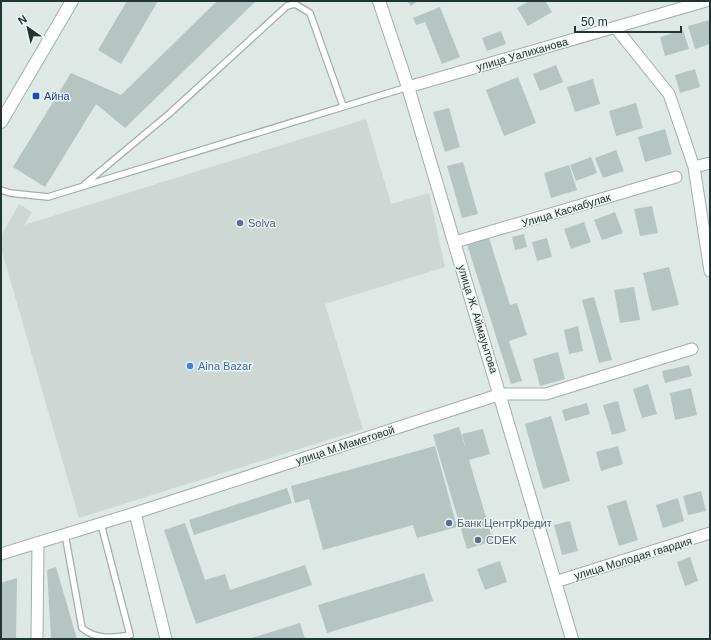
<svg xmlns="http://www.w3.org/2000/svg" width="711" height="640" viewBox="0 0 711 640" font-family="Arial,sans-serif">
<rect width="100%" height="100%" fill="#dee8e5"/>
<!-- built -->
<path fill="#cdd8d5" d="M366 119 391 204 429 193 445 267 325 304 363 429 79 518 1 248V236L19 204 32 212 24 225Z"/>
<!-- building -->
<path fill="#b7c5c2" d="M127 1H158L121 64 98 50Z
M217 1H256L125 128 96 104 45 187 13 167 71 73 121 95Z
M407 1H418L411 6Z
M529 1H545L552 12 528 26 517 8Z
M440 7 460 57 442 64 425 22 416 25 413 18Z
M710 20V44L695 49 688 26Z
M683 30 689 49 665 56 660 37Z
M501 31 506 44 487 51 482 38Z
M556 65 563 82 540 91 533 74Z
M695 69 700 87 680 93 675 75Z
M518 77 536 123 504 136 486 90Z
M593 79 600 104 575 112 567 87Z
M636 103 643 128 616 136 609 111Z
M449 108 460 147 445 152 433 112Z
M665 129 672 154 645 162 638 137Z
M616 150 624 171 603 178 595 158Z
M591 157 597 173 576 181 570 165Z
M463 162 478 214 462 218 447 166Z
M569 165 577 190 551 198 544 173Z
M652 206 658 233 640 236 634 209Z
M615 212 623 233 602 240 594 220Z
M584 222 591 242 571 249 564 229Z
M524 234 527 247 515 250 512 237Z
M489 238 510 305 517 303 527 335 509 341 522 381 511 384 467 244Z
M547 238 552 257 537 261 532 242Z
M669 267 679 305 652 311 643 273Z
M634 287 640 320 620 323 614 290Z
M594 297 612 360 599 363 582 300Z
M578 326 583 351 569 354 564 330Z
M558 352 565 379 540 386 533 359Z
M689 365 692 376 665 383 662 371Z
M648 384 657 414 642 418 633 389Z
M691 388 697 415 675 420 670 393Z
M618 401 626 431 612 435 603 405Z
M587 403 590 414 565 421 562 410Z
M551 416 570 481 543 489 525 424Z
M459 427 467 452 462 434 483 429 490 454 469 460 493 541 467 549 433 435Z
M435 446 457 527 417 538 413 525 323 550 309 499 295 503 291 486Z
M618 446 623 464 601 471 596 452Z
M287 488 292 503 194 535 189 520Z
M701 491 706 511 688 515 683 496Z
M678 498 684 521 663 528 656 505Z
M626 500 638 540 619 546 607 506Z
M570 521 578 551 562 555 554 525Z
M185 523 205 580 225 574 230 590 305 565 312 585 196 624 164 530Z
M690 557 698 581 685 586 677 562Z
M500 561 507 582 485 590 477 569Z
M56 567 77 639H51L47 570Z
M424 573 433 601 327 633 318 605Z
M17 578 16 639H1V583Z
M300 623 305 639H248Z"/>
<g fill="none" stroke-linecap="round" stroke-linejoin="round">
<defs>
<path id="service" d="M85 184 170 113 287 6 295 4 310 13 343 106
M1 190 10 193 48 197 408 87
M65 534 82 628C96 640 113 638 130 635L101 524"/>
<path id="minor" d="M615 27 669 94 694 167 710 271
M408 87 706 1
M694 167 710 163
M455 242 676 177
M135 513 166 639
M1 554 135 513 501 394H546L692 349
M555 582 710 533
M37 639 38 543"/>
<path id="tertiary" d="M379 1 408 87 572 639"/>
<path id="secondary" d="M1 122 72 1"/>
</defs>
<!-- service casing -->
<use href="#service" stroke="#a2afac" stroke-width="8"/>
<!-- minor casing -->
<use href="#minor" stroke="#a2afac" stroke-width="13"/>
<!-- tertiary casing -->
<use href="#tertiary" stroke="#a2afac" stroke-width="14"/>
<!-- secondary casing -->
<use href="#secondary" stroke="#9fb3af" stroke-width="14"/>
<!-- service -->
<use href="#service" stroke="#fff" stroke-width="5.5"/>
<!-- minor -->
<use href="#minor" stroke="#fff" stroke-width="11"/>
<!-- tertiary -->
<use href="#tertiary" stroke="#fff" stroke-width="12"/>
<!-- secondary -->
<use href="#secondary" stroke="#fff" stroke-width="12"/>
</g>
<!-- markers -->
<rect fill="#1a4fb4" stroke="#eef5f3" stroke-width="1.5" x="32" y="92" width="8" height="8" rx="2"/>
<g fill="#5c6f8a" stroke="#eef5f3" stroke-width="1.5">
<circle cx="240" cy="223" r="4"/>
<circle cx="449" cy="523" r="4"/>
<circle cx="478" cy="540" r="4"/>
</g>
<circle fill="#3f7fe0" stroke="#eef5f3" stroke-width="1.5" cx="190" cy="366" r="4"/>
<g text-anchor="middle" stroke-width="3" stroke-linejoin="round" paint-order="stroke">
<!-- street labels -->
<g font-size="11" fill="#213634" stroke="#eef5f3">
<text transform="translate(522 54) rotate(-16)" y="4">улица Уалиханова</text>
<text transform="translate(566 210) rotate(-17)" y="4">Улица Каскабулак</text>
<text transform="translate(478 319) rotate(73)" y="4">улица Ж. Аймауытова</text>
<text transform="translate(345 445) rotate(-18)" y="4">улица М.Маметовой</text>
<text transform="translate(633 558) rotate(-17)" y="4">улица Молодая гвардия</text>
</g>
<!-- transit labels -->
<g font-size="11" fill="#164399" stroke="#eef5f3" text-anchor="start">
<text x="44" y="100">Айна</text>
</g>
<!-- service labels -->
<g font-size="11" fill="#4e5e75" stroke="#eef5f3" text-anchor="start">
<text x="248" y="227">Solva</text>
<text x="457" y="527">Банк ЦентрКредит</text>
<text x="486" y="544">CDEK</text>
</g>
<!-- shop labels -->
<g font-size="11" fill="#366cbe" stroke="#eef5f3" text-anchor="start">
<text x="198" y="370">Aina Bazar</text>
</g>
</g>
<!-- border -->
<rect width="711" height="640" fill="none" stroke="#213634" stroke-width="4"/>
<!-- north arrow -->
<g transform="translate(28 28) rotate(326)" stroke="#eef5f3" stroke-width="3" paint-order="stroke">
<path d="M0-3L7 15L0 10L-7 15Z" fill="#213634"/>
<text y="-6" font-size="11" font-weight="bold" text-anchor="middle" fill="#213634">N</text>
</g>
<!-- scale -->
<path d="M575 26v6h106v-6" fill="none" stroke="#213634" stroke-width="2"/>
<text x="581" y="26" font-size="12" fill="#213634" stroke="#eef5f3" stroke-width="3" paint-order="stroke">50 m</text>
</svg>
